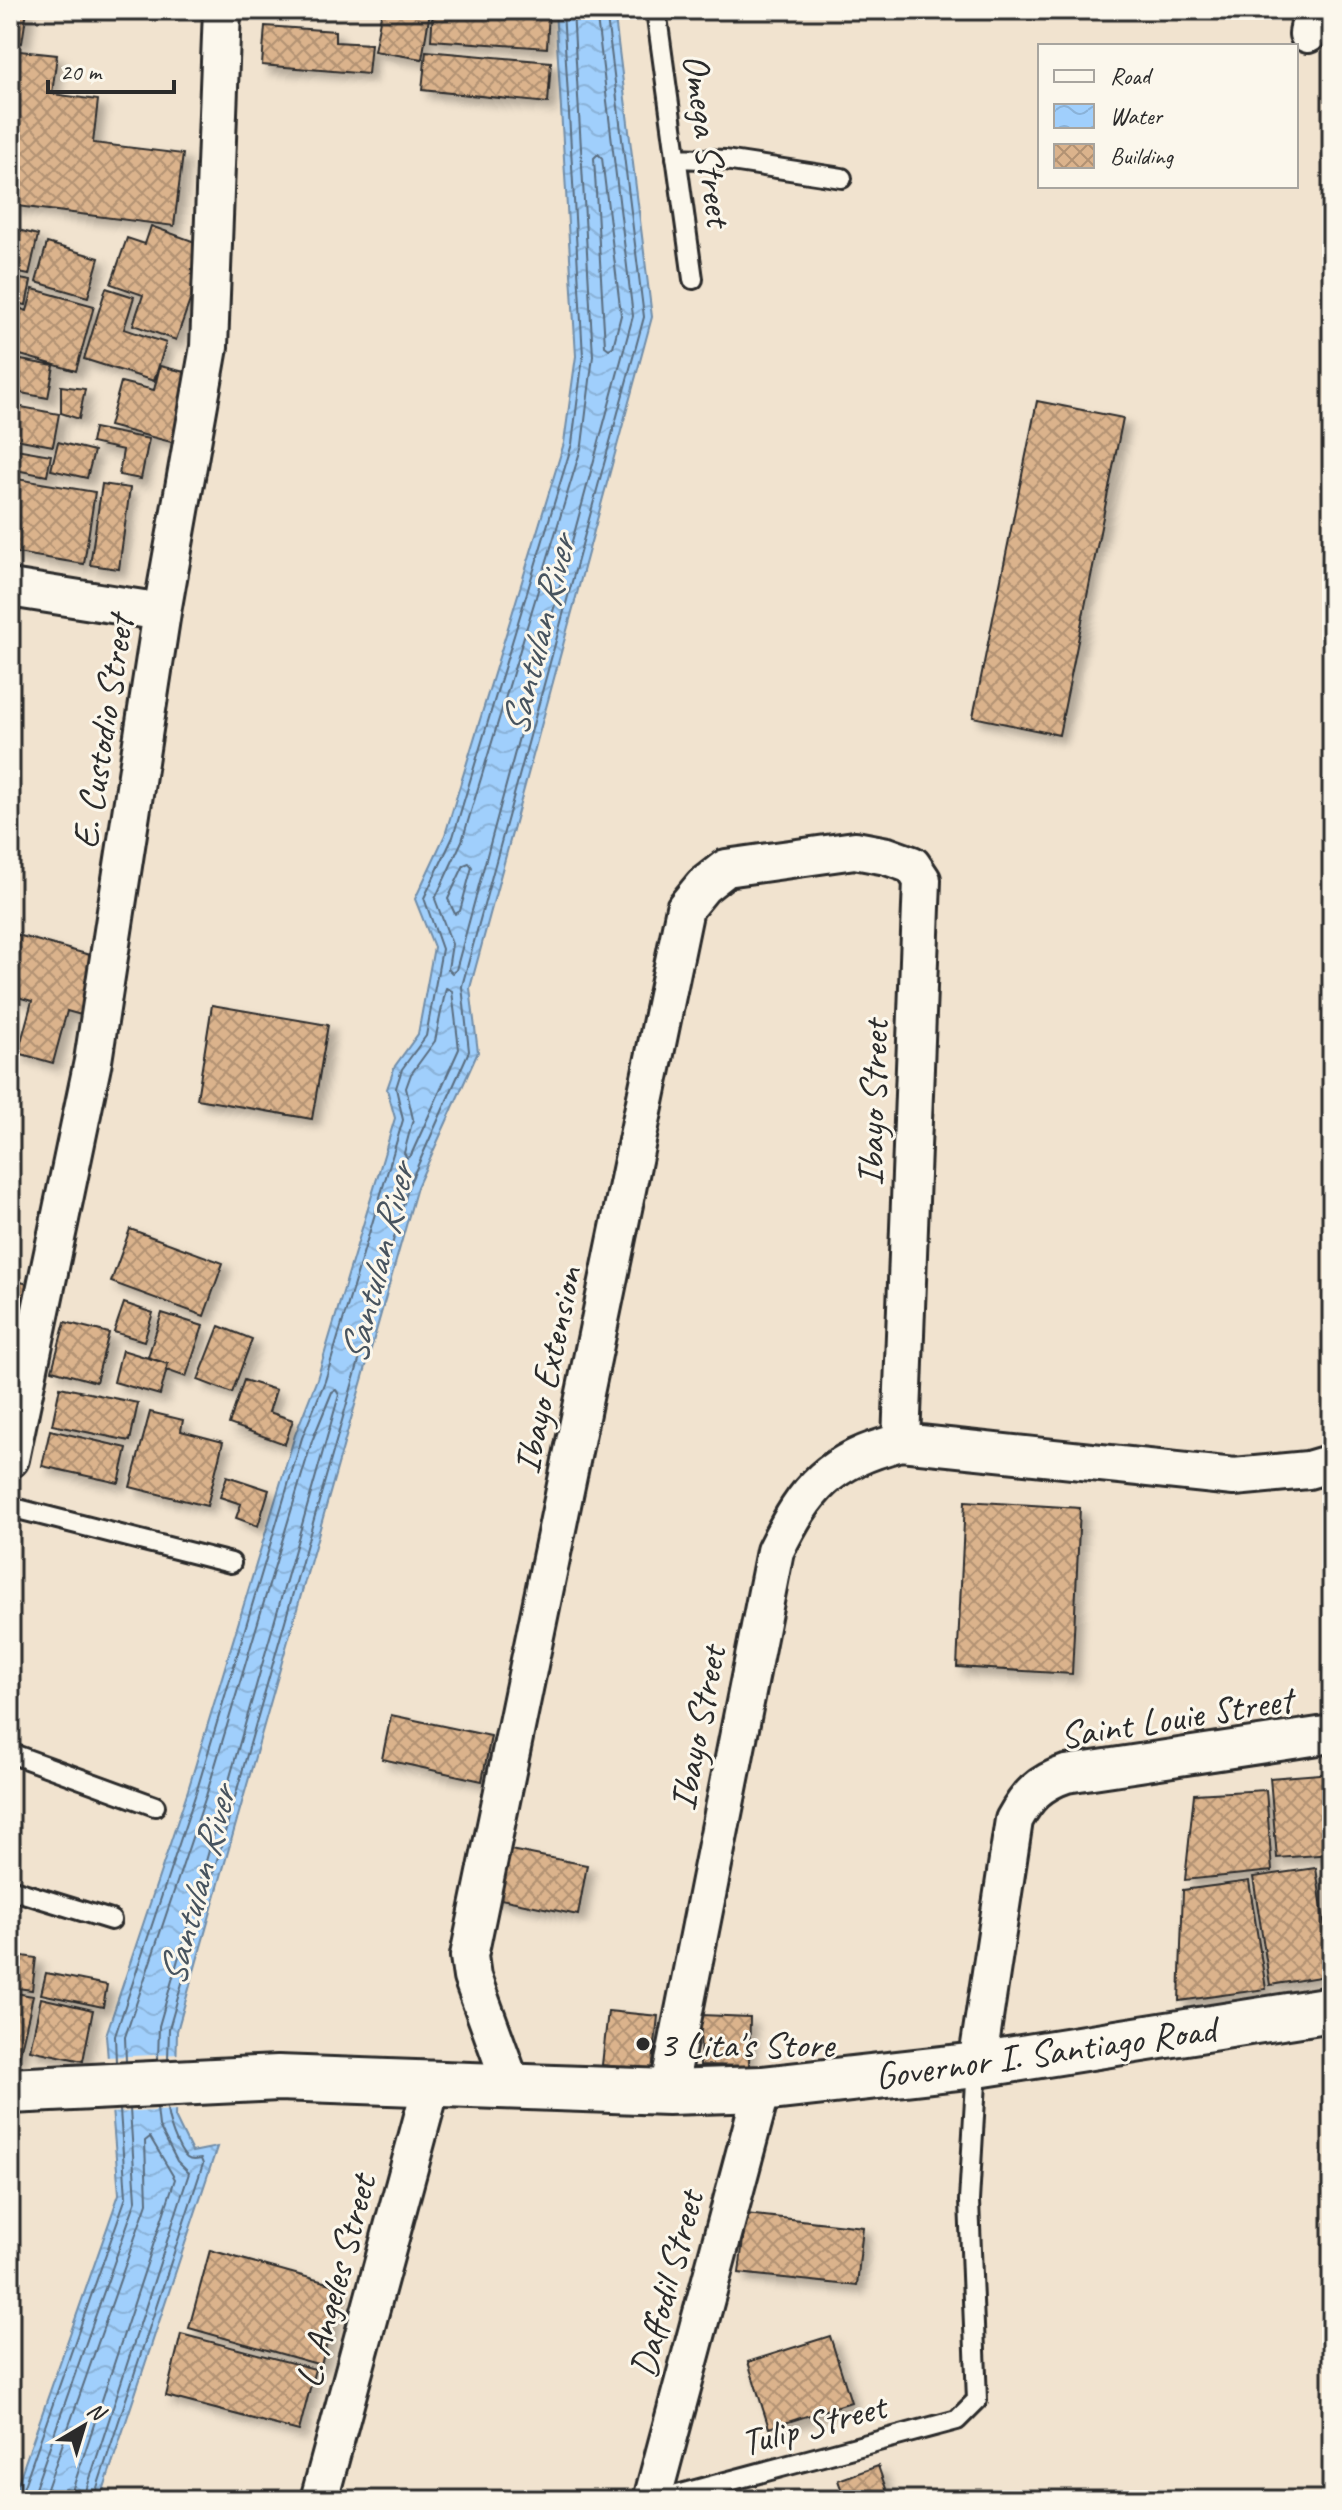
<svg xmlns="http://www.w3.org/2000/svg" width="1342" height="2510" viewBox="0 0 1342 2510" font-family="Caveat,sans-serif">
<defs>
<pattern id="water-waves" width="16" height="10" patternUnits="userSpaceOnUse" patternTransform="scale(2)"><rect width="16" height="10" fill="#a0cffc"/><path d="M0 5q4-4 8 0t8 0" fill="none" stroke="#8ab2d8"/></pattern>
<pattern id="building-cross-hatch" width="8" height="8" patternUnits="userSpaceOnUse" patternTransform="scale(2)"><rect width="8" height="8" fill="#dbb38c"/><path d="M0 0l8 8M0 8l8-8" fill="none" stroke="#b29273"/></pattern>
<filter id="shadow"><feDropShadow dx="7" dy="7" stdDeviation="4" flood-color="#0004"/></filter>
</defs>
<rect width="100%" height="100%" fill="#f1e3cf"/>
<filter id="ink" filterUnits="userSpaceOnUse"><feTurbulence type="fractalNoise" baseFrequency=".0125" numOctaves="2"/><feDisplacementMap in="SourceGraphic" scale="16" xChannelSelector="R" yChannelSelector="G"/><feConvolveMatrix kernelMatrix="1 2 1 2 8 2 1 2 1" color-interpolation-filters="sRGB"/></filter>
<g filter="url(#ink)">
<!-- water -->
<path fill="url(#water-waves)" stroke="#718da8" stroke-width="2" d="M555 10H614L652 317 470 988 478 1052 417 1187 177 2031 175 2117 192 2152 217 2147 100 2500H12L119 2194 106 2035 188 1790 295 1435 317 1379 395 1118 387 1089 395 1066 418 1034 434 947 415 899 445 835 564 443 576 356Z"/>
<!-- pier -->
<path fill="#f1e3cf" d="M180 2054 179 2110 108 2113 104 2057Z"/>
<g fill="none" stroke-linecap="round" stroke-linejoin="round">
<!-- shore -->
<path stroke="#5a6d7f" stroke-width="2" d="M573 10 593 356 582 445 462 841 435 899 452 944 448 969 452 973 456 970 633 316 596 10
M598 154 602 158 621 315 613 347 609 349 605 346 594 158Z
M469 863 472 867 460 911 455 914 448 899 464 865Z
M446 988 452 991 459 1049 411 1155 407 1158 404 1153 413 1119 406 1088 411 1074 435 1041Z
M168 2059 169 2029 409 1185 469 1051 462 986 644 317 606 10
M126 2061 125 2037 206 1796 312 1441 332 1392 336 1390 339 1395 159 2026 158 2060
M116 2062 115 2036 196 1793 302 1438 325 1381 403 1120 396 1088 402 1069 426 1036 442 949 424 898 453 837 572 444 583 356 563 10
M19 2500 126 2197 120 2110
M31 2500 136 2200 130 2109
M43 2500 147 2203 145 2141 150 2137 175 2179 73 2488 71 2500
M83 2500 189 2173 177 2161 159 2126 157 2108
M93 2500 203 2164 201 2159C196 2160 191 2161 187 2158 178 2151 167 2119 167 2107"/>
</g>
<!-- building -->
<path fill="url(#building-cross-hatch)" stroke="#2b2b2b" stroke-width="2" filter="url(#shadow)" d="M10 10H27L22 43 10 41Z
M382 10 430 12 422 59 374 51Z
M433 10H549L547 48 431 40Z
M265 26 335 31V42L371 44 368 74 262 65Z
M10 50 57 55 52 94 98 100 93 143 183 154 174 226 10 205Z
M426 51 551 62 548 103 422 90Z
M151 226 209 247 176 340 133 325 143 295 111 284 127 238 145 244Z
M10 228 38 235 29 275 10 271Z
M47 243 99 258 88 297 36 282Z
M10 277 31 281 26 305 10 302Z
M106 288 134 297 124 329 166 343 154 381 84 359Z
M33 289 94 306 76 371 10 352V305L27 311Z
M10 358 54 366 48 398 10 391Z
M160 366 197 375 179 444 109 426 121 382 154 390Z
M61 386 85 389 79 419 61 413Z
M1037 401 1123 418 1059 735 973 717Z
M16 406 59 414 53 446 10 438Z
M94 428 149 439 141 479 119 475 123 450 91 443Z
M58 442 94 451 87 478 51 470Z
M10 448 51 455 47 476 10 469Z
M17 479 95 492 84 564 10 552V525Z
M102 484 130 488 119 569 90 565Z
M14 934 97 957 81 1015 67 1011 53 1063 18 1053 32 1001 10 995V950Z
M212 1005 328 1025 312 1119 197 1099Z
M130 1229 223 1263 204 1316 111 1282Z
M10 1279 42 1288 31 1332 10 1326Z
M124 1303 153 1313 144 1341 114 1332Z
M162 1313 203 1326 186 1377 166 1370 168 1364 148 1357Z
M65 1322 109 1333 96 1382 52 1370Z
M219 1326 252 1339 232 1393 198 1380Z
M122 1350 168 1364 160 1395 114 1382Z
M244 1380 276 1390 269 1412 293 1420 285 1444 229 1424Z
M60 1387 138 1403 130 1441 52 1425Z
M150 1412 183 1420 181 1431 223 1442 207 1506 130 1487Z
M50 1430 127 1448 119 1483 42 1466Z
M227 1476 269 1490 258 1526 236 1518 241 1504 220 1497Z
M965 1501 1080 1508 1072 1674 957 1667Z
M391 1715 491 1736 482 1781 382 1759Z
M1332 1773V1854L1277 1858 1270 1778Z
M1266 1790 1272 1871 1185 1880 1194 1794Z
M500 1848 587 1865 578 1915 491 1897Z
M1316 1868 1332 1975 1270 1985 1253 1877Z
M1249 1881 1266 1989 1179 2001 1183 1890Z
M10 1954 36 1958 32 1990 10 1987Z
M46 1973 107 1985 103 2007 41 1994Z
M10 1992 33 1996 19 2058 10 2057Z
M41 1998 93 2010 83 2061 30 2050Z
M608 2011 658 2016 652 2071 602 2065Z
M701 2015 750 2017 749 2066 700 2065Z
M746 2214 863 2227 857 2286 739 2273Z
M210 2250 342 2287 321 2365 189 2328Z
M181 2334 315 2369 299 2431 166 2396Z
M830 2336 851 2402 769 2428 748 2362Z
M878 2466 890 2500H845L838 2480Z"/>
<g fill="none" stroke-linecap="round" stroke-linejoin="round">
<defs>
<path id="lane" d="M656 10 693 279
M676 158 725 160 842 178
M10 1507 231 1563
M10 1753 155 1806
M10 1889 111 1920
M658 2500 957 2420 977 2400 969 2201 977 2065"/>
<path id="street" d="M1308 34 1312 10
M10 588 162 612
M10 1459 93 1061 162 612 209 347 222 10
M977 2065 1014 1820C1027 1796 1039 1783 1066 1774L1332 1734
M512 2087 472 1977 469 1956 685 908 703 886 726 868 855 850 887 856 912 865 922 880 901 1442
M668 2092 775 1551C807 1486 829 1461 901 1442L1234 1477 1308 1470 1332 1463
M319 2500 432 2083
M652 2500 762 2089"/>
<path id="secondary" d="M10 2091 278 2078 668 2092 762 2089 977 2065 1332 2009"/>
</defs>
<!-- lane casing -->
<use href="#lane" stroke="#2b2b2b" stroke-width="24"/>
<!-- street casing -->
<use href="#street" stroke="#2b2b2b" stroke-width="42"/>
<!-- secondary casing -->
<use href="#secondary" stroke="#2b2b2b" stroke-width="50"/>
<!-- lane -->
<use href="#lane" stroke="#fbf7ec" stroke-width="18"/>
<!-- street -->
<use href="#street" stroke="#fbf7ec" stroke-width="36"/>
<!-- secondary -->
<use href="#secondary" stroke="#fbf7ec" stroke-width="44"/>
</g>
</g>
<!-- markers -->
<circle fill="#2b2b2b" stroke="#fbf7ec" stroke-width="3" cx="643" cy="2044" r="8"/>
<g text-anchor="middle" stroke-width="6" stroke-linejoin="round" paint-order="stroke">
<!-- street labels -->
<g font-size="38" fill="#2b2b2b" stroke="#fbf7ec">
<text transform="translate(708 140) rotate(82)" y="13">Omega Street</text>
<text transform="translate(102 732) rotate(-81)" y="13">E. Custodio Street</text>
<text transform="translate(872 1103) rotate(-88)" y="13">Ibayo Street</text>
<text transform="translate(547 1370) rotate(-78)" y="13">Ibayo Extension</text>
<text transform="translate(1176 1717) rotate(-9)" y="13">Saint Louie Street</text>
<text transform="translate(697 1728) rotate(-79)" y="13">Ibayo Street</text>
<text transform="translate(1045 2052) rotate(-8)" y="13">Governor I. Santiago Road</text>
<text transform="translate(335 2281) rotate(-75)" y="13">L. Angeles Street</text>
<text transform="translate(666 2284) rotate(-75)" y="13">Daffodil Street</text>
<text transform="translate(813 2424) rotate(-15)" y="13">Tulip Street</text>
</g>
<!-- poi labels -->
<g font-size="38" fill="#2b2b2b" stroke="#fbf7ec" text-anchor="start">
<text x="659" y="2057">3 Lita's Store</text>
</g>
<!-- water labels -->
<g font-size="40" font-style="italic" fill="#48545f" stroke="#fbf7ec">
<text transform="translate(537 636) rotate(-76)" y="14">Santulan River</text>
<text transform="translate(376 1264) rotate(-76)" y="14">Santulan River</text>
<text transform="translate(196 1886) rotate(-75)" y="14">Santulan River</text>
</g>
</g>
<!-- margin -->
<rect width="1342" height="2510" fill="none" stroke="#fbf7ec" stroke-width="40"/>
<rect x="20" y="20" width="1302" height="2470" fill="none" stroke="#2b2b2b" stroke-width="3" filter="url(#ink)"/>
<!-- legend -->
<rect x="1038" y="44" width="260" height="144" fill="#fbf7ec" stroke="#a8a59f" stroke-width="2"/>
<rect x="1054" y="70" width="40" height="12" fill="#fbf7ec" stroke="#a8a59f" stroke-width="2"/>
<text x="1110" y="84" font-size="24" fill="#2b2b2b">Road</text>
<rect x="1054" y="104" width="40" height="24" fill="url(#water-waves)" stroke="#a8a59f" stroke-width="2"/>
<text x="1110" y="124" font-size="24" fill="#2b2b2b">Water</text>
<rect x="1054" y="144" width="40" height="24" fill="url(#building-cross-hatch)" stroke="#a8a59f" stroke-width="2"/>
<text x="1110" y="164" font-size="24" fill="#2b2b2b">Building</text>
<!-- north arrow -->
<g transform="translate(84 2426) rotate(38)" stroke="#fbf7ec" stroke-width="6" paint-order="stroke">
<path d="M0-6L14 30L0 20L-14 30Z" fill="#2b2b2b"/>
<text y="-12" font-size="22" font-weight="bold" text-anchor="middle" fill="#2b2b2b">N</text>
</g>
<!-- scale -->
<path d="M48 80v12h126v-12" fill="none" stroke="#2b2b2b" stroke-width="4"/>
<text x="60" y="80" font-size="24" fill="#2b2b2b" stroke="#fbf7ec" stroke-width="6" paint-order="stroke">20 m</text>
</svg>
